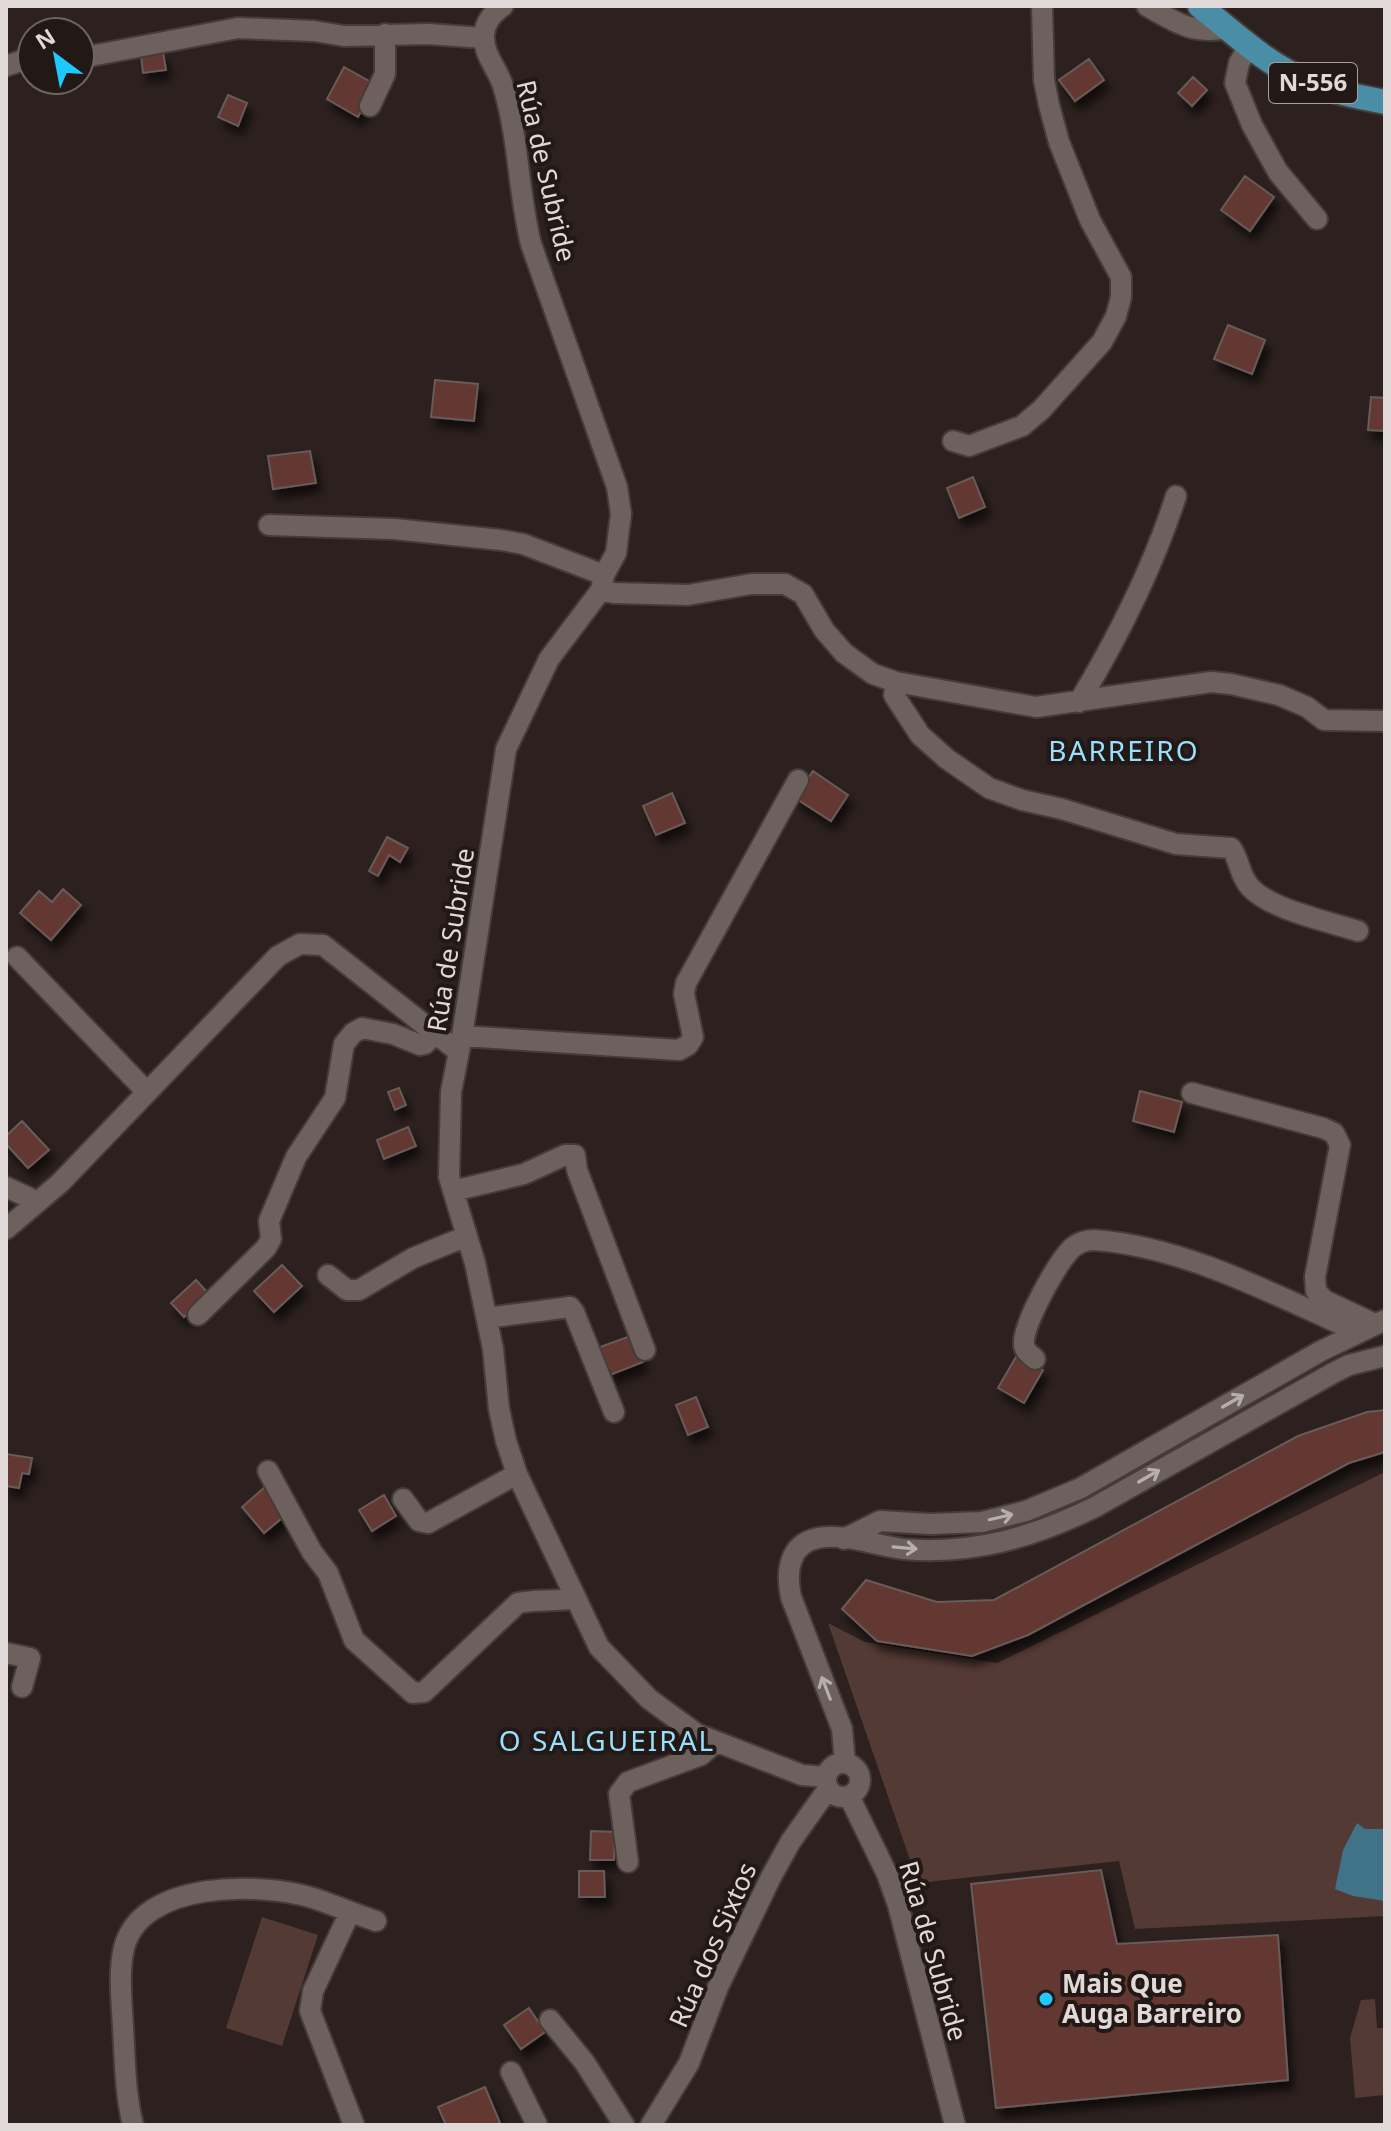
<svg xmlns="http://www.w3.org/2000/svg" width="1391" height="2131" viewBox="0 0 1391 2131" font-family="'Noto Sans',sans-serif">
<defs>
<filter id="shadow"><feDropShadow dx="5" dy="9" stdDeviation="4" flood-color="#0009"/></filter>
</defs>
<rect width="100%" height="100%" fill="#2c211f"/>
<!-- green -->
<path fill="#543a34" d="M1385 1472V1916L1135 1929 1119 1861 918 1883 828 1623 865 1642 997 1663Z
M262 1917 318 1935 282 2046 226 2028Z
M1375 1999 1377 2028H1384L1385 2095 1355 2098 1350 2038 1361 2000Z"/>
<!-- water -->
<path fill="#407387" d="M1357 1823 1365 1829H1385V1901L1353 1896 1335 1889 1343 1850Z"/>
<!-- building -->
<path fill="#643930" stroke="#675b58" stroke-width="2" filter="url(#shadow)" d="M163 52 166 70 143 73 141 55Z
M1089 59 1104 80 1075 101 1059 80Z
M344 67 376 85 358 117 327 99Z
M1193 77 1207 90 1192 106 1178 93Z
M228 95 247 103 238 126 218 117Z
M1245 176 1274 197 1250 231 1221 210Z
M1228 325 1265 340 1252 374 1214 359Z
M435 380 478 384 474 421 431 417Z
M1371 397 1385 398V431L1368 430Z
M310 451 316 483 273 489 268 456Z
M973 477 985 507 959 518 947 488Z
M813 771 848 795 831 821 795 798Z
M672 793 685 823 656 835 643 806Z
M387 837 408 848 400 862 389 855 378 876 369 871Z
M63 889 81 905 51 940 20 913 39 891 52 902Z
M399 1088 406 1105 395 1110 388 1092Z
M1140 1091 1182 1102 1174 1132 1133 1121Z
M22 1121 49 1150 28 1168 6 1144V1136Z
M408 1127 416 1146 384 1159 377 1140Z
M282 1265 302 1286 274 1312 254 1291Z
M196 1280 209 1294 184 1317 171 1303Z
M633 1335 643 1362 610 1375 600 1347Z
M1017 1355 1043 1370 1024 1403 998 1388Z
M696 1397 708 1427 688 1435 676 1405Z
M1385 1410V1452L1349 1463 1028 1635 972 1656 877 1641 842 1609 866 1580 937 1602 994 1600 1298 1436 1367 1412Z
M6 1454 32 1458 29 1474 22 1473 19 1488 6 1486Z
M265 1487 287 1514 264 1533 242 1507Z
M384 1495 396 1516 372 1531 359 1510Z
M591 1831 615 1832 614 1860H590Z
M1101 1870 1117 1944 1278 1935 1288 2080 996 2108 971 1884Z
M579 1871H604L605 1897H579Z
M529 2008 545 2032 521 2049 504 2025Z
M485 2087 500 2123 494 2125H446L438 2107Z"/>
<g fill="none" stroke-linecap="round" stroke-linejoin="round">
<defs>
<path id="street" d="M503 6C492 14 485 22 484 35 483 55 498 69 503 86 519 138 518 192 531 244L617 487 621 514 616 553 604 575 601 590 549 659 506 749 462 1036 451 1092 449 1177 475 1263 493 1349 499 1409 506 1441 517 1474 599 1647 649 1699 697 1734 802 1775 826 1777
M1147 6C1176 23 1194 35 1229 28
M1250 45 1239 63 1235 83 1252 125 1278 172 1317 219
M80 58 238 28 314 31 344 36 428 34 484 38
M6 66 32 57
M370 106 385 74V34
M953 441 969 446 1022 426 1041 410 1102 342 1116 316 1121 297V277L1090 220 1059 142 1049 105 1044 80 1042 6
M269 525 394 529 501 540 523 544 604 575
M601 590 614 593 688 595 751 584H785L803 594 824 630 844 653 873 674 896 682 1036 707 1211 682 1231 684 1279 695 1307 707 1324 720 1385 721
M896 682 894 695 920 735 947 759 989 788 1022 800 1062 809 1176 844 1231 848C1240 860 1239 875 1250 887 1271 910 1327 921 1358 931
M1079 702C1118 637 1153 568 1176 496
M17 957 147 1092
M462 1036 679 1050 688 1045 693 1037 684 994 686 983 798 780
M1192 1093 1323 1128 1334 1133 1340 1145 1315 1277 1316 1291 1324 1300 1375 1324
M6 1187 38 1202
M453 1191 524 1174 565 1155H575L577 1170 645 1350
M6 1229 60 1183 278 956 300 944 323 945 459 1052
M328 1275 347 1290H359L413 1258 467 1236
M198 1315 266 1248 271 1239 269 1221 296 1157 335 1098 344 1044 353 1033 362 1028 393 1034 420 1045 425 1044 435 1033
M487 1318 570 1307 574 1312 614 1412
M1035 1359C1030 1354 1025 1352 1024 1345 1022 1325 1057 1263 1072 1248 1078 1243 1086 1240 1094 1240 1184 1246 1277 1296 1358 1332
M268 1471 312 1552 328 1573 354 1640 413 1693 424 1692 518 1603C537 1599 556 1602 576 1598
M403 1499 419 1521 428 1523 517 1474
M844 1539 880 1521 930 1524 982 1522 1026 1511 1081 1488 1321 1351 1385 1320
M6 1653 30 1658 22 1687
M845 1762 842 1729 791 1597C786 1573 788 1544 818 1538 846 1533 877 1546 904 1549 973 1555 1034 1537 1095 1507L1333 1373 1349 1365 1385 1356
M826 1780a17 17 0 1 1 34 0a17 17 0 1 1-34 0Z
M849 1796 887 1874 898 1905 955 2125
M628 1862 619 1794 628 1782 701 1755 716 1742
M350 1912 313 1991 310 2011 354 2125
M550 2020 585 2063 624 2125
M511 2072 537 2125
M133 2125C125 2093 125 2060 123 2028 122 2004 118 1972 124 1948 141 1880 260 1882 313 1898 334 1905 355 1914 376 1921
M651 2125 689 2063 718 1987 771 1877 791 1841 828 1789"/>
<path id="primary" d="M1200 6C1233 32 1267 65 1307 81 1332 92 1359 97 1385 102"/>
</defs>
<!-- street casing -->
<use href="#street" stroke="#453c3a" stroke-width="24"/>
<!-- primary casing -->
<use href="#primary" stroke="#453c3a" stroke-width="28"/>
<!-- street -->
<use href="#street" stroke="#6d615e" stroke-width="20"/>
<!-- primary -->
<use href="#primary" stroke="#498ea6" stroke-width="24"/>
</g>
<!-- one-way arrows -->
<defs><path id="oneway-shaft" d="M-6 0H5M1.5-3L5.5 0L1.5 3" fill="none" stroke-width="1.6" stroke-linecap="round" stroke-linejoin="round" transform="scale(2)"/></defs>
<g stroke="#b8afad">
<use href="#oneway-shaft" transform="translate(1233 1401) rotate(-30)"/>
<use href="#oneway-shaft" transform="translate(1149 1476) rotate(-30)"/>
<use href="#oneway-shaft" transform="translate(1001 1517) rotate(-13)"/>
<use href="#oneway-shaft" transform="translate(905 1548) rotate(5)"/>
<use href="#oneway-shaft" transform="translate(826 1688) rotate(-111)"/>
</g>
<!-- markers -->
<circle fill="#20c9fd" stroke="#221816" stroke-width="3" cx="1046" cy="1999" r="8"/>
<g text-anchor="middle" stroke-width="8" stroke-linejoin="round" paint-order="stroke">
<!-- shield labels -->
<rect fill="#221816" stroke="#a79f9d" stroke-width="2" x="1269" y="63" width="88" height="40" rx="6"/>
<g font-size="24" font-weight="bold" fill="#e0d9d7">
<text x="1313" y="91">N-556</text>
</g>
<!-- street labels -->
<g font-size="26" fill="#e0d9d7" stroke="#221816">
<text transform="translate(546 171) rotate(77)" y="9">Rúa de Subride</text>
<text transform="translate(451 940) rotate(-81)" y="9">Rúa de Subride</text>
<text transform="translate(713 1945) rotate(-66)" y="9">Rúa dos Sixtos</text>
<text transform="translate(933 1951) rotate(74)" y="9">Rúa de Subride</text>
</g>
<!-- poi labels -->
<g font-size="26" font-weight="bold" fill="#e0d9d7" stroke="#221816" text-anchor="start">
<text x="1062" y="1993">Mais Que<tspan x="1062" dy="30">Auga Barreiro</tspan></text>
</g>
<!-- neighbourhood labels -->
<g font-size="28" letter-spacing="2" fill="#9adffc" stroke="#221816">
<text x="1124" y="761">BARREIRO</text>
<text x="607" y="1751">O SALGUEIRAL</text>
</g>
</g>
<!-- border -->
<rect width="1391" height="2131" fill="none" stroke="#e0d9d7" stroke-width="16"/>
<!-- north arrow -->
<g transform="translate(56 56) rotate(328)"><circle r="38" fill="#221816" stroke="#6e6563" stroke-width="2"/>
<path d="M0-6L14 30L0 20L-14 30Z" fill="#20c9fd"/>
<text y="-12" font-size="22" font-weight="bold" text-anchor="middle" fill="#e0d9d7">N</text>
</g>
</svg>
